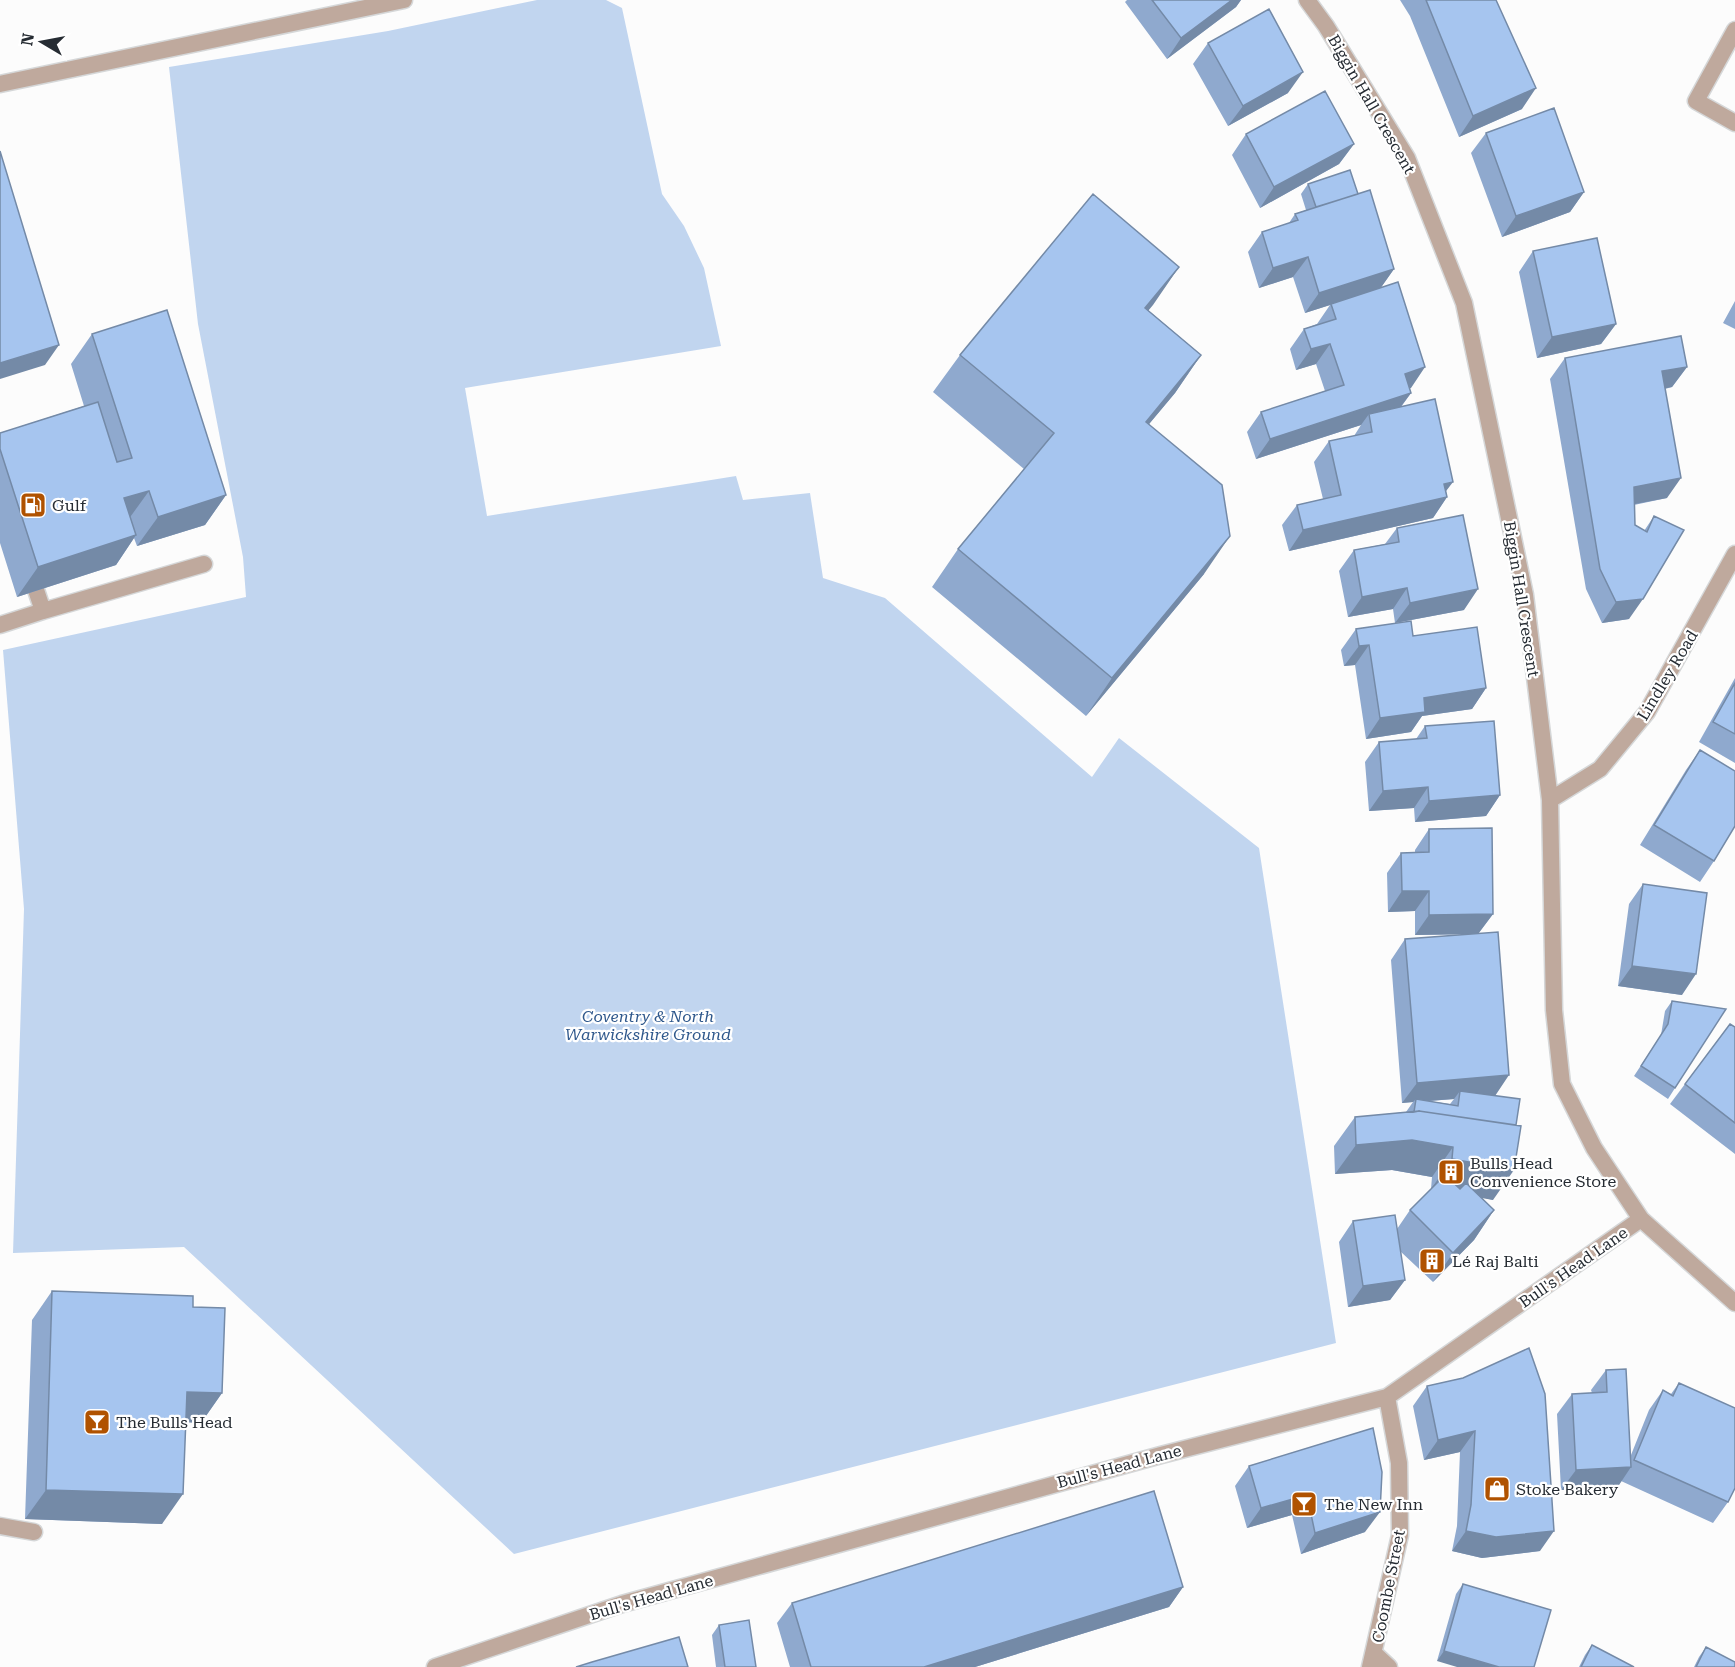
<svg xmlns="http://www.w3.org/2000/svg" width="1735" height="1667" viewBox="0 0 1735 1667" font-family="'Roboto Serif',serif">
<rect width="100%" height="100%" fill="#fcfcfc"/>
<!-- green -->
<path fill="#c1d5ef" d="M537 0H606L622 8 662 194 684 226 704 268 721 346 465 388 487 516 736 476 743 500 810 493 823 578 885 598 1092 777 1119 738 1259 848 1336 1343 514 1554 184 1247 13 1253 24 909 3 650 246 597 243 557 198 324 169 67 388 31Z"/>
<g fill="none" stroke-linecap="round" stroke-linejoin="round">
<defs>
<path id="service" d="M1735 30 1696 101 1735 123
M0 84 404 0
M43 611 204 564
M0 625 43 611 29 569
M0 1526 34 1532"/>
<path id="minor" d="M1307 0 1326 26 1407 158 1464 303 1525 595 1550 800 1554 1010 1562 1084 1594 1148 1641 1219 1735 1303
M1550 800 1600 769 1647 712 1735 554
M1375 1654 1389 1667
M435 1667 622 1604 1161 1455 1387 1397 1641 1219
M1370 1667 1400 1535 1399 1463 1387 1397"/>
</defs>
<!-- service casing -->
<use href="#service" stroke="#d5d7d8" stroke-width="19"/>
<!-- minor casing -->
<use href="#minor" stroke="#d5d7d8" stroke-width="19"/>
<!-- service -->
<use href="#service" stroke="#bfa99d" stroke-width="16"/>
<!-- minor -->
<use href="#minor" stroke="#bfa99d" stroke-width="16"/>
</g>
<!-- wall -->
<path fill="#8fa9ce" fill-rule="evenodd" d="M1127 0H1241L1236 7 1167 59 1125 2Z
M1400 0H1496L1522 109 1459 137 1410 16Z
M1208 43 1288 93 1228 126 1193 64Z
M1486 133 1584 192 1570 212 1502 237 1471 153Z
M1246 134 1354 144 1339 164 1260 208 1232 155Z
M1308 184 1358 194 1394 269 1381 287 1411 388H1409L1411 393 1401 407 1446 491 1447 497 1433 518 1289 551 1282 525 1297 505 1323 499 1314 462 1329 441 1354 436 1361 425 1256 459 1247 432 1261 412 1325 391 1316 364 1296 370 1290 349 1304 329 1317 324 1330 305 1305 313 1293 277 1259 288 1248 252 1262 232 1289 223 1295 214 1306 210 1301 194Z
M1533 251 1616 324 1601 344 1537 358 1519 272Z
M1179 267 1148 310 1201 355 1175 393 1149 424 1204 574 1086 716 932 587 958 549 1024 469 933 392 960 355Z
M1735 301V329L1723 323Z
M92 334 226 495 205 525 137 546 134 538 116 565 17 597 0 543V433L84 406 71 364Z
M1565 358 1687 367 1672 387 1665 389 1667 498 1634 505 1635 525 1644 531 1654 516 1629 619 1602 623 1586 589 1550 379Z
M1397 528 1464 610 1395 623 1393 609 1348 617 1339 571 1354 550 1385 544Z
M1356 629 1413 636 1486 688 1472 709 1422 716 1411 732 1366 739 1355 665 1344 666 1341 650Z
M1735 678V763L1699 742Z
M1425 726 1500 795 1486 816 1415 822 1414 808 1369 811 1365 762 1379 742 1416 739Z
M1700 750 1714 861 1700 882 1640 845 1686 770Z
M1429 829 1493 914 1478 934 1495 1096 1493 1200 1481 1197 1494 1210 1474 1240 1433 1282 1400 1251 1405 1280 1390 1300 1348 1307 1339 1242 1353 1221 1397 1229 1410 1210 1431 1189 1432 1177 1392 1170 1335 1174 1334 1146 1355 1117 1406 1112 1413 1102 1402 1103 1391 960 1405 939 1476 934 1415 935V911L1388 912 1387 873 1401 853H1415V850ZM1454 1099 1450 1104 1429 1101Z
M1643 884 1682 995 1618 986 1629 904Z
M1672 1001 1675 1088 1668 1099 1634 1076 1661 1035 1665 1011Z
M1735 1027V1154L1670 1104 1685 1084Z
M52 1291 193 1307 222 1393 201 1423 185 1422 162 1524 25 1519 32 1320Z
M1606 1370 1631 1455 1649 1410 1663 1390 1671 1394 1679 1383 1728 1502 1713 1523 1621 1481 1617 1488 1561 1490 1557 1414 1572 1394 1592 1393 1591 1390Z
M1463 1378 1540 1551 1482 1558 1452 1551 1457 1526 1460 1452 1424 1460 1413 1406 1427 1386Z
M1373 1428 1365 1532 1301 1554 1292 1515 1247 1528 1235 1486 1249 1466Z
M1463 1584 1551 1610 1437 1661 1456 1594Z
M1183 1587 1169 1607 975 1667H790L777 1623 792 1603Z
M719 1625 756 1667H716L712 1635Z
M1592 1645 1634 1667H1579L1585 1655Z
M1706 1647 1735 1667H1694L1699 1657Z"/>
<!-- shaded-wall -->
<path fill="#748aa7" d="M1232 0H1241L1236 7 1167 59 1181 38Z
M1303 72 1288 93 1228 126 1243 106Z
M1536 88 1522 109 1459 137 1473 116Z
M1354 144 1339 164 1260 208 1274 187Z
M1584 192 1570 212 1502 237 1516 216Z
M1308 257 1293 277 1259 288 1273 268Z
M1179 267 1153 305 1119 346 1145 308Z
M1394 269 1380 289 1305 313 1319 293Z
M1616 324 1601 344 1537 358 1552 337Z
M1330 344 1316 364 1296 370 1311 349Z
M59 345 45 365 0 379V363Z
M1201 355 1175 393 1119 460 1146 422Z
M1425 367 1411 388 1391 394 1405 374Z
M1687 367 1672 387 1647 392 1662 371Z
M1411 393 1396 413 1369 414 1361 425 1256 459 1270 439Z
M1681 478 1667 498 1619 507 1634 487Z
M1453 482 1440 499 1447 497 1433 518 1289 551 1303 530 1444 484Z
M149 491 128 520 124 498Z
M226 495 205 525 137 546 158 517Z
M136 535 116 565 17 597 38 567Z
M1230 536 1204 574 1086 716 1112 678Z
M1407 588 1393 609 1348 617 1362 597Z
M1478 589 1464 610 1395 623 1410 603Z
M1643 599 1629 619 1602 623 1616 602Z
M1369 645 1355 665 1344 666 1359 646Z
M1486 688 1472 709 1422 716 1411 732 1366 739 1380 718 1424 698Z
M1428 787 1414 808 1369 811 1383 791Z
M1500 795 1486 816 1415 822 1429 801Z
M1402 891H1429L1415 911 1388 912Z
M1493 914 1478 934 1415 935 1429 915Z
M1632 966 1696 974 1682 995 1618 986Z
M1509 1075 1495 1096 1460 1091 1454 1099 1415 1102 1416 1099 1413 1102 1402 1103 1417 1083Z
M1413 1121 1453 1147 1432 1177 1392 1170 1335 1174 1356 1145Z
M1452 1159 1514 1170 1493 1200 1431 1189Z
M1494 1210 1474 1240 1433 1282 1453 1253Z
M1405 1280 1390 1300 1348 1307 1363 1286Z
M187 1392 222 1393 201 1423 166 1421Z
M1475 1431 1460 1452 1424 1460 1438 1440Z
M1631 1467 1617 1488 1561 1490 1576 1470Z
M46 1490 183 1494 162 1524 25 1519Z
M1307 1495 1292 1515 1247 1528 1261 1508Z
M1380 1512 1365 1532 1301 1554 1315 1533Z
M1466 1531H1554L1540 1551 1482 1558 1452 1551Z
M1183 1587 1169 1607 975 1667H924Z
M1444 1651 1499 1667H1457L1437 1661Z"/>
<!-- building -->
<path fill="#a6c5ef" stroke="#748aa7" stroke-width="1.5" d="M1152 0H1232L1181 38Z
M1426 0H1496L1536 88 1473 116Z
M1269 9 1303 72 1243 106 1208 43Z
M1325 91 1354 144 1274 187 1246 134Z
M1554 108 1584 192 1516 216 1486 133Z
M0 151 59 345 0 363Z
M1350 170 1358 194 1316 207 1308 184Z
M1370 190 1394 269 1319 293 1308 257 1273 268 1262 232 1298 220 1295 214Z
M1093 194 1179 267 1145 308 1201 355 1146 422 1222 485 1230 536 1112 678 958 549 1054 433 960 355Z
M1597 238 1616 324 1552 337 1533 251Z
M1398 282 1425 367 1405 374 1411 393 1270 439 1261 412 1344 385 1330 344 1311 349 1304 329 1336 319 1331 304Z
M167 310 226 495 158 517 149 491 124 498 136 535 38 567 0 449V433L98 402 117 462 132 458 92 334Z
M1681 336 1687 367 1662 371 1681 478 1634 487 1635 525 1647 532 1654 516 1684 530 1643 599 1616 602 1600 569 1565 358Z
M1435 399 1453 482 1444 484 1447 497 1303 530 1297 505 1341 495 1329 441 1372 432 1369 414Z
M1463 515 1478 589 1410 603 1407 588 1362 597 1354 550 1399 542 1397 528Z
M1411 621 1413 636 1477 627 1486 688 1424 698 1425 712 1380 718 1369 645 1359 646 1356 629Z
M1735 683V734L1713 722Z
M1494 721 1500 795 1429 801 1428 787 1383 791 1379 742 1427 738 1425 726Z
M1700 750 1735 771V826L1714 861 1654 825Z
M1492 828 1493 914 1429 915V891H1402L1401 853 1429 852V829Z
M1643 884 1707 893 1696 974 1632 966Z
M1498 932 1509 1075 1417 1083 1405 939Z
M1672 1001 1726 1009 1675 1088 1641 1066 1668 1024Z
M1730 1024 1735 1027V1123L1685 1084Z
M1460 1091 1520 1099 1516 1125 1419 1111 1414 1112 1416 1099 1458 1106Z
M1419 1111 1521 1126 1514 1170 1452 1159 1453 1147 1412 1140 1356 1145 1355 1117Z
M1445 1175 1460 1189 1466 1183 1494 1210 1453 1253 1410 1210Z
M1395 1215 1405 1280 1363 1286 1353 1221Z
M52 1291 193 1296V1307L225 1308 222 1393 187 1392 183 1494 46 1490Z
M1529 1348 1545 1394 1554 1531 1496 1537 1466 1531 1471 1505 1475 1431 1438 1440 1427 1386 1463 1378Z
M1626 1369 1631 1467 1576 1470 1572 1394 1607 1392 1606 1370Z
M1679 1383 1735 1408V1488L1728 1502 1634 1460 1663 1390 1673 1396Z
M1373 1428 1382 1472 1380 1512 1315 1533 1307 1495 1261 1508 1249 1466Z
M1154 1491 1183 1587 924 1667H811L792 1603Z
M1463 1584 1551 1610 1534 1667H1499L1444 1651Z
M749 1620 756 1667H725L719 1625Z
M679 1637 688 1667H576L592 1662Z
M1592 1645 1634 1667H1581Z
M1706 1647 1735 1662V1667H1696Z"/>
<!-- icons -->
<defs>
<symbol id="fuel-square" viewBox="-11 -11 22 22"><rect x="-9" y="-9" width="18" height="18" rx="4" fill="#b05200" stroke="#fff"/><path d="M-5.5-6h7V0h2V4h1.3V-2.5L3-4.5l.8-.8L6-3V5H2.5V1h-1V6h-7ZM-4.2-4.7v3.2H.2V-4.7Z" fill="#fff"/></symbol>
<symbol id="building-square" viewBox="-11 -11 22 22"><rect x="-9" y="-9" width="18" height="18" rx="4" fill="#b05200" stroke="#fff"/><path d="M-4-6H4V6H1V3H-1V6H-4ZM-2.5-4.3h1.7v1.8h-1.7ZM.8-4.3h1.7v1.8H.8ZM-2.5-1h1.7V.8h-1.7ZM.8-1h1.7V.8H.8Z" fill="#fff"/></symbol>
<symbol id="bar-square" viewBox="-11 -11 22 22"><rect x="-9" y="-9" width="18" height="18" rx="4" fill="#b05200" stroke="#fff"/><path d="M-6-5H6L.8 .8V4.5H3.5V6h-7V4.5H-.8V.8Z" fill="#fff"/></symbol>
<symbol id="shop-square" viewBox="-11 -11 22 22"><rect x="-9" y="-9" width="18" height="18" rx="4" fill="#b05200" stroke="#fff"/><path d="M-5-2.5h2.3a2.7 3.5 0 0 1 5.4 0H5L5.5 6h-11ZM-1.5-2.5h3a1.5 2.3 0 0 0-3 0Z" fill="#fff"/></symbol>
</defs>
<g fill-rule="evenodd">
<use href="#fuel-square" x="18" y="490" width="30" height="30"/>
<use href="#building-square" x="1436" y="1157" width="30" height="30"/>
<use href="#building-square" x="1417" y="1246" width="30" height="30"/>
<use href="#bar-square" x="82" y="1407" width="30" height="30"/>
<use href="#shop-square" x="1482" y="1474" width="30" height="30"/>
<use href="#bar-square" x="1289" y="1489" width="30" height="30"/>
</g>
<g text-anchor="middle" stroke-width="4.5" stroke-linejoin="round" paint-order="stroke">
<!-- street labels -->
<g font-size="16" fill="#262c33" stroke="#fff">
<text transform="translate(1372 104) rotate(60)" y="6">Biggin Hall Crescent</text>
<text transform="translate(1522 599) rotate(81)" y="6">Biggin Hall Crescent</text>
<text transform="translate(1667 675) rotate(-59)" y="6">Lindley Road</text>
<text transform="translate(1573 1267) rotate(-35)" y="6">Bull's Head Lane</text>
<text transform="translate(1119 1466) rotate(-15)" y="6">Bull's Head Lane</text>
<text transform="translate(1388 1586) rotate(-79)" y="6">Coombe Street</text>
<text transform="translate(651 1597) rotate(-16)" y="6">Bull's Head Lane</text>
</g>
<!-- poi labels -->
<g font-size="16" fill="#262c33" stroke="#fff" text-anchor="start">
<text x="52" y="511">Gulf</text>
<text x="1470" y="1169">Bulls Head<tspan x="1470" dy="18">Convenience Store</tspan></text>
<text x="1452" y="1267">Lé Raj Balti</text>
<text x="116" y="1428">The Bulls Head</text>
<text x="1516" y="1495">Stoke Bakery</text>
<text x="1324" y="1510">The New Inn</text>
</g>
<!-- park labels -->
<g font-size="16" font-style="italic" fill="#2f588c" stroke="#fff">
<text x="648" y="1022">Coventry &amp; North<tspan x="648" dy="18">Warwickshire Ground</tspan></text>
</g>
</g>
<!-- north arrow -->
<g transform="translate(42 42) rotate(280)" stroke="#ffffff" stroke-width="4.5" paint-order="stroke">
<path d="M0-4.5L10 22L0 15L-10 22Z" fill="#262c33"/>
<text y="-9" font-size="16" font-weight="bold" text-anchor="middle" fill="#262c33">N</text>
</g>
</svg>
